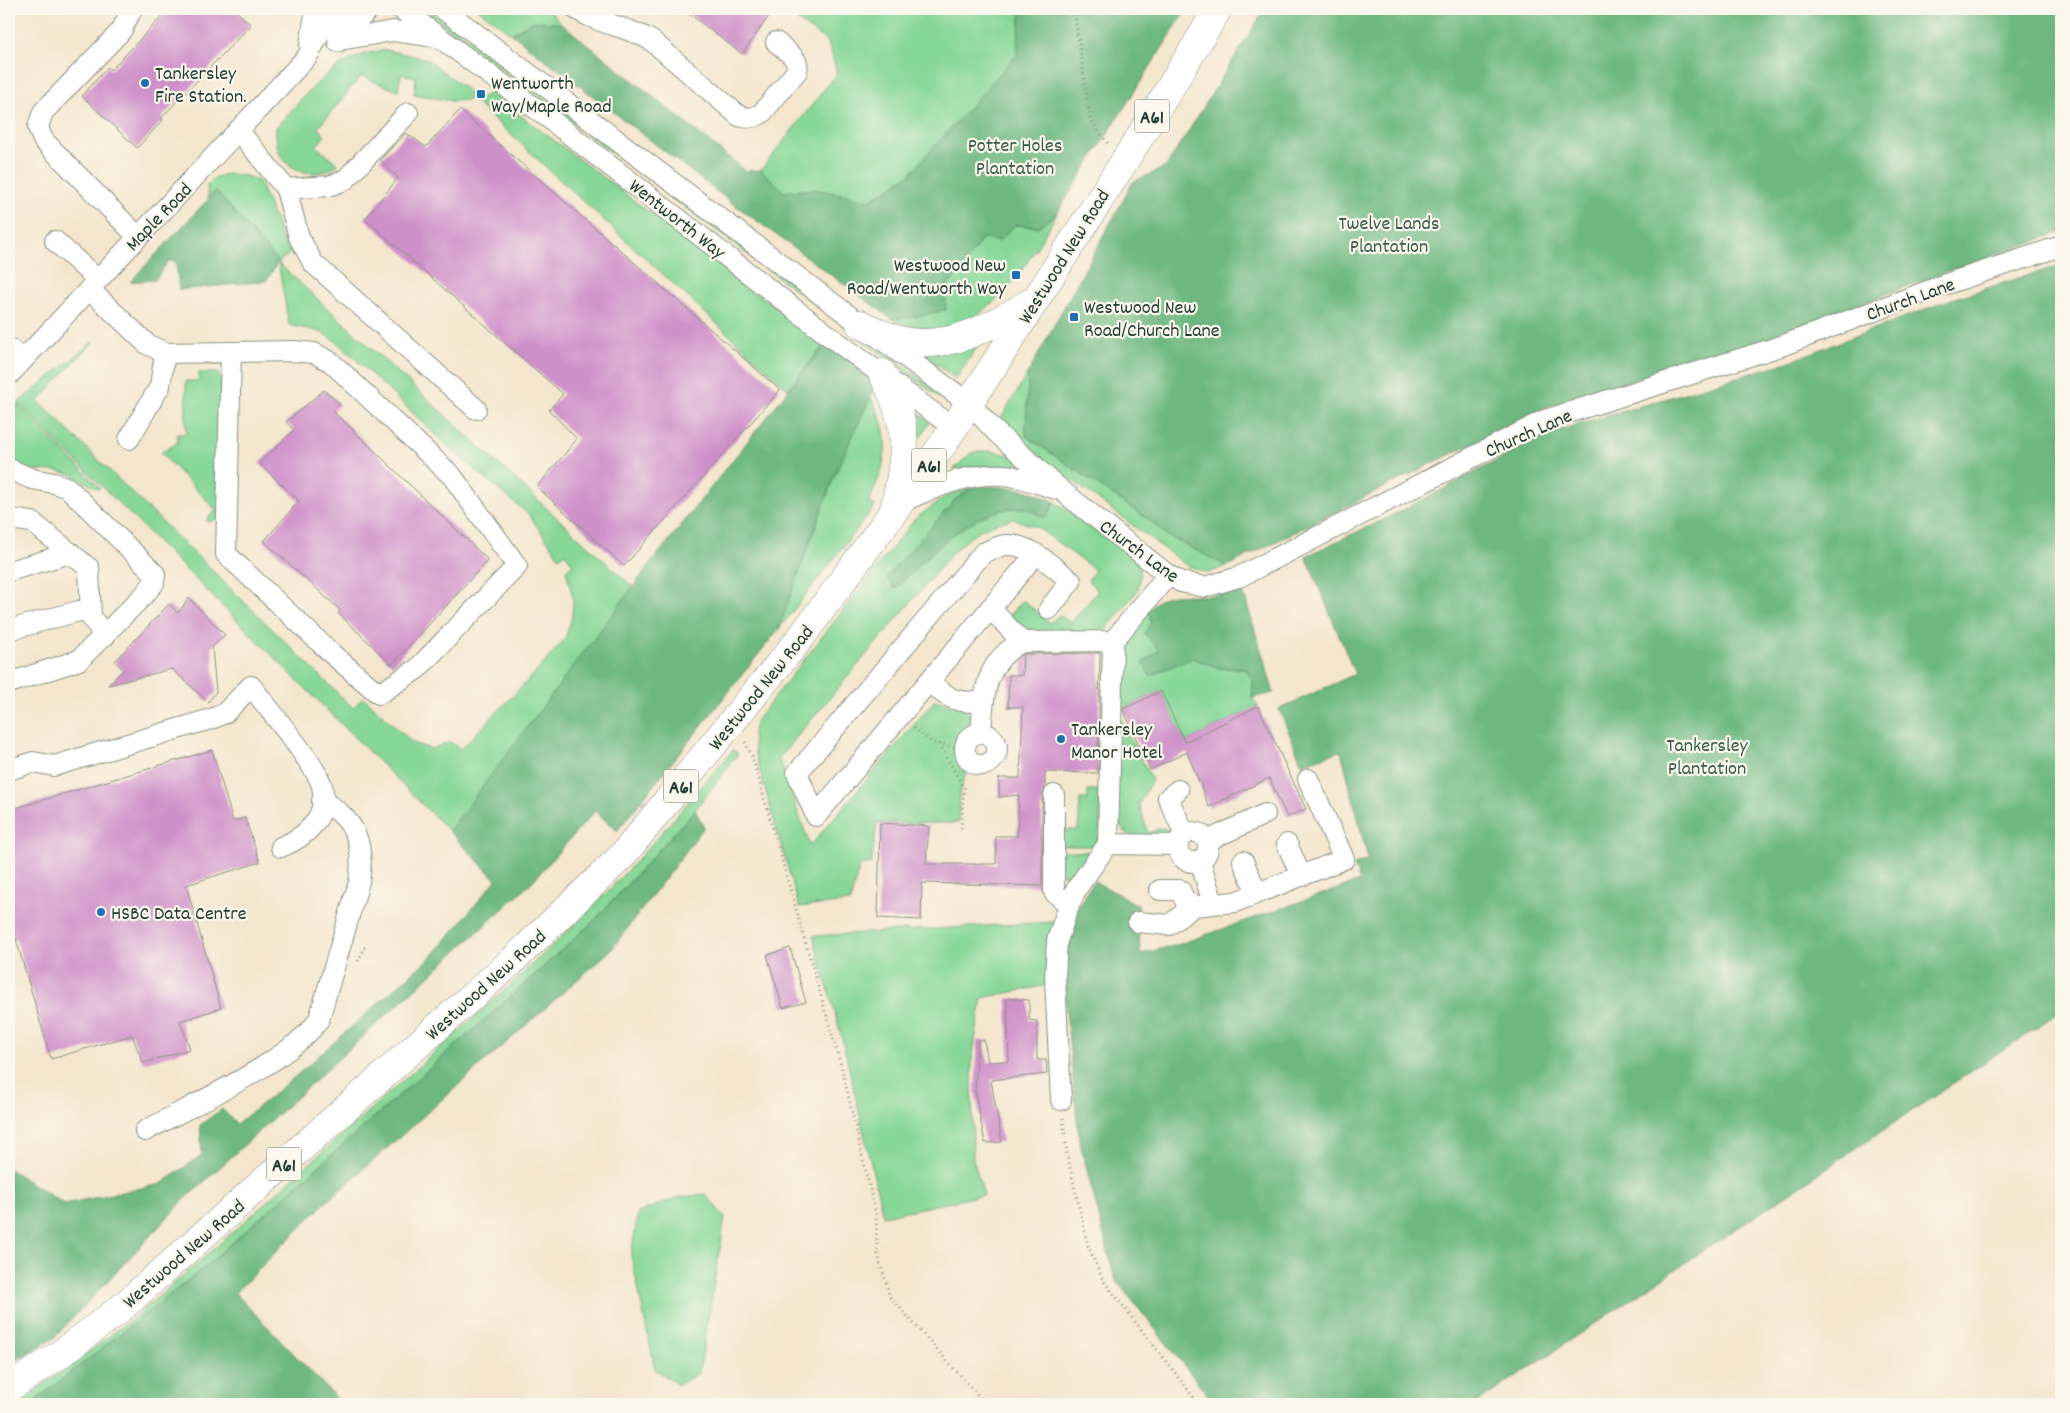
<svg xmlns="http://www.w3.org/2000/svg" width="2070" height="1413" viewBox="0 0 2070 1413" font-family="Dekko,sans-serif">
<rect width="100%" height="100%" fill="#fbf7ec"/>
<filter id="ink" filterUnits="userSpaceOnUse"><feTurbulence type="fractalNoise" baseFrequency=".02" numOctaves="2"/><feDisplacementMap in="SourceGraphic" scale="10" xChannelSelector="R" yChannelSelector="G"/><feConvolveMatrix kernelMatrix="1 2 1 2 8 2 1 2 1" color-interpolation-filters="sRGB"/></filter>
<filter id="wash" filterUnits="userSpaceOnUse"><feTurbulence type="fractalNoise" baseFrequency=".0096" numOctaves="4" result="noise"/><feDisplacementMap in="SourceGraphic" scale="20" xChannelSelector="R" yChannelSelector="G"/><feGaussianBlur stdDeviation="1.12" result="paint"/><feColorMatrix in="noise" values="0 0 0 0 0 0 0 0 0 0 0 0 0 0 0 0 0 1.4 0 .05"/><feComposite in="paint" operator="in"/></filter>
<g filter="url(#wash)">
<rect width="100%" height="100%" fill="#f4e6ce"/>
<!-- green -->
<path fill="#86d798" stroke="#528a66" d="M421 9H429L942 395 940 398Z
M478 9H548L562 24C542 22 528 19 512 34Z
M806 9H1021L1017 55 909 175 870 200 814 189 784 192 761 170 837 73 828 42 797 20Z
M386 50 427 59 472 94 468 100 451 101 414 94 416 77 401 74 398 91 361 76 318 128 325 136 316 146 338 164C322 178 296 175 282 158 276 149 276 137 276 127 308 93 336 54 386 50Z
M491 93 825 344 788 389 474 101Z
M229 174 246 176 259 181 283 240 290 253 278 263 633 587 449 831 18 403 94 341 38 401 353 708 363 697 413 743 431 749 450 742 461 749 537 671 565 639 572 617 573 598 566 570 573 564 565 553 560 558 529 515 462 459 337 342 321 332 289 325 278 262 216 191 208 198 207 185 215 177Z
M1057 213C1024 272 973 358 892 319L918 316 945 289 983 238 999 241 1015 225 1038 227Z
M985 335 956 379 916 349Z
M199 373H218L221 380 222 517 209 522 206 520 216 510 161 453 178 442 177 434H186V381H198Z
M1028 373 1026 436 1152 522 1164 534 1227 566 1208 573 1186 565 1005 430 1000 420Z
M870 396C893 435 888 464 868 502L875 506 778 630 834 476Z
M13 400 100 488 98 489 70 474 57 471 28 470 9 459V405Z
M907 404 930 422 915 445Z
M982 451C1005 451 1016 457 1034 470 1006 464 981 464 953 470L971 453Z
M973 487 956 499 887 577 895 589C930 557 968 506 1022 508 1029 508 1039 515 1046 518L1055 502 1125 551 1138 563 1140 576 1138 590 1105 631 1091 635 1027 634 1008 618 1023 600 1050 623 1060 615 1071 623 1098 591 1088 580 1095 570 1037 527 1013 519 997 523 978 531 954 551 779 758 810 846 935 700 965 709 970 715 968 726 957 739 960 760 966 772 960 793 958 823H877L871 864H860L850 902 799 907 755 754 753 735 755 722 915 519 946 496Z
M1148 610 1159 650 1150 675 1192 658 1219 668 1246 669 1253 682 1252 698 1258 706 1185 742 1161 691 1121 709 1123 649 1128 634Z
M1120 717 1152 780 1139 804 1148 833 1162 828 1170 830C1148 842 1131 843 1116 821Z
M733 750 738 754 695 810 596 919 488 1017 200 1271 31 1404H14C129 1331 226 1237 328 1147 415 1069 505 993 589 910 640 860 686 805 733 750Z
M1088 790H1101L1100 827 1096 846H1059V830H1078L1080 799H1088Z
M1060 851 1093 852 1080 877 1070 878 1062 874Z
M1069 921 1063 982 982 998 972 1060 973 1159 984 1195 883 1216 842 1038 813 936Z
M705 1194 725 1218 699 1373 678 1385 655 1369 631 1255 638 1213 676 1198Z"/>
<!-- forest -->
<path fill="#6cb880" stroke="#467a5a" d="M1021 9H1187L1057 213 1038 227 1015 225 999 241 983 238 945 289 946 310 918 316 892 319 724 197 512 34 533 21 562 24 746 171 761 170 784 192 814 189 870 200 909 175 1017 55Z
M1265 9H2061V232L1943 273 1780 335 1543 408 1227 566 1164 534 1152 522 1026 436 1028 373 1133 182 1166 167Z
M216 191 278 262 266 281 179 290 176 261H168L155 280 130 282Z
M2061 265V1011L1475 1404H1215L1115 1279 1079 1139 1063 982 1069 921 1094 881 1138 905 1140 954 1174 946 1360 881 1354 865 1368 859 1341 751 1302 764 1279 709 1355 674 1306 556 1401 511 1550 433 1785 363 1952 299Z
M825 344 882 373 834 476 778 630 617 831 595 811 531 883 183 1201 54 1338 9 1364V1169L64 1204 161 1184 202 1155 200 1125 222 1109 237 1124 297 1075 434 954 496 880 449 831 651 563Z
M973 487C1005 486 1027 487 1055 502L1046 518C1039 515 1029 508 1022 508 973 506 926 557 895 589L887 577 956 499Z
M1242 588 1274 693 1252 698 1253 682 1246 669 1219 668 1192 658 1150 676 1143 662 1159 650 1145 634 1151 622 1148 610C1170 585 1188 599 1215 595 1224 594 1233 590 1242 588Z
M695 810 704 827 611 950 324 1204 235 1293 342 1404H31L200 1271 488 1017 596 919Z"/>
<g id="blocks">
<!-- building -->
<path fill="#ce90c9" d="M169 9H234L251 25 161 118 163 120 137 148 82 96 108 67 111 70Z
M683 9H774L742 54Z
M460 110 780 390 624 566 537 487 577 439 549 410 563 394 365 219 398 178 380 160 406 133 426 147Z
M324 390 340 404 333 411 488 560 392 665 338 613 340 610 264 541 299 501 259 463 294 430 286 422Z
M189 598 225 635 212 647 216 692 208 702 172 669 108 685 123 670 115 661 169 604 178 613Z
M1100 653 1098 773 1045 772V788L1042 795V886L922 883 921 920 878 918 880 823 929 826 926 864H996V836H1017L1019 795 999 797V778H1020L1023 707H1008L1009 675H1022L1023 655 1025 654Z
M1161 691 1185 742 1258 706 1306 809 1287 817 1269 778 1209 807 1187 752 1150 770 1123 709Z
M212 750 233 821 245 818 260 862 186 885 221 1008 180 1021 190 1049 143 1063 132 1035 51 1059 16 939 9 941V810Z
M790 948 806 1002 783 1008 767 955Z
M1007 998 1029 1000V1020L1037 1021V1060H1046L1047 1074 991 1080 1002 1142 985 1143 975 1091 978 1040H984L988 1062 1009 1061Z"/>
</g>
</g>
<g filter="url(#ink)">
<use href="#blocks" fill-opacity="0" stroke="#8a9281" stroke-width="1"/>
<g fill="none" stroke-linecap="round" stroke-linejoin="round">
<defs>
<path id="minor" d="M132 9 121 31 43 112 38 127 43 140 138 237
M401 9 551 120 828 335 954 428
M443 9 860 324 970 404 996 432 1061 490 1168 575 1181 582 1205 587 1239 577 1545 420 1781 346 1946 284 2061 246
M576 9C600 25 628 26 652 41L739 116C748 119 754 118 762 113L797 71C801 59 785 50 776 42
M340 40 393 31 436 37
M338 42 369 9
M310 45 316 9
M239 131 286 189 299 237 313 263 476 409
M286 189 329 186 345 180 408 113
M55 241 98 280
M89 289 147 344 165 353 294 351 314 353 331 362 452 476 517 566 417 669 379 694 332 654 226 554 231 352
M9 348 23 360
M9 375 307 57 320 33 343 9
M129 439 160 386 165 353
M9 469 32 479 54 483 68 488 155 574 154 583 144 595 79 660 9 683
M903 501C935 488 969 472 1004 475 1022 477 1039 484 1056 489
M9 519 32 522 89 568 91 617 105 636
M1035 555 816 816 797 773 983 553C990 550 998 546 1006 545 1030 543 1054 568 1071 581L1049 609
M9 571 71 553
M990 608 1022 642
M9 630 90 608
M929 681C951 701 954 702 984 702
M981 733C984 695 984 661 1022 642L1113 641
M965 749a16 16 0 1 1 32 0a16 16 0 1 1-32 0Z
M9 770 33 762 54 766 214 718 225 713 251 686C266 706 317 766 322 786 329 817 306 837 281 847
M1178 790 1168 798 1185 835
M1054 795V892L1069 905
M1178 847a15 15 0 1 1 30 0a15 15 0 1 1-30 0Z
M1207 841 1265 814
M1108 844 1178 845
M1287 844 1301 876
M1243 861 1257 893
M1160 890H1180L1185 901 1194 906
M1213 904 1235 902 1344 859 1308 779
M1138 922 1169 925 1194 906 1213 904 1200 860
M1061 1100 1055 978 1057 941 1069 905 1077 888 1108 844 1113 641 1168 575
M145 1131C188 1107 295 1059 319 1019L359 882C365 845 356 819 322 801"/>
<path id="highway" d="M860 324C871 329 883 335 895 339 947 354 990 326 1033 301
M882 373C910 425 907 451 895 506
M9 1388 59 1355 120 1309 511 962 622 856 802 636 944 443 1143 132 1218 9"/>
</defs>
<!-- minor casing -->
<use href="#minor" stroke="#8a9281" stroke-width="22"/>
<!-- highway casing -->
<use href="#highway" stroke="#8a9281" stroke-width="29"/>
<!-- path -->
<path stroke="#8a9281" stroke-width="3" stroke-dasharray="1 4" stroke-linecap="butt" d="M1074 9 1090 119 1108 144
M9 15 22 9
M914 728 933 743 965 749
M745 742 752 756 842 1069 876 1215 877 1251 890 1297 986 1404
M939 744 964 788 961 830
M358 961 365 948 360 947
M1063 1118 1067 1154 1088 1246 1103 1280 1199 1404"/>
<!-- minor -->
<use href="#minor" stroke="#fff" stroke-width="20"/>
<!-- highway -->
<use href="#highway" stroke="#fff" stroke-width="28"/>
</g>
</g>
<!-- markers -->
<g fill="#1f6fb2" stroke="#fbf7ec" stroke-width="2">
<circle cx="145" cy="83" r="5"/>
<rect x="476" y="89" width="10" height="10" rx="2.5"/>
<rect x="1011" y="270" width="10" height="10" rx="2.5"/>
<rect x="1069" y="312" width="10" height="10" rx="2.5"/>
<circle cx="1061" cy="739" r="5"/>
<circle cx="101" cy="912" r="5"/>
</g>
<g text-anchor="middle" stroke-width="4.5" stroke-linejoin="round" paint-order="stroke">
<!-- shield labels -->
<g fill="#fbf7ec" stroke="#61756b" stroke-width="1">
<rect x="1134.5" y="99.5" width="35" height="33" rx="4"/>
<rect x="911.5" y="448.5" width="35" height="33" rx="4"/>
<rect x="663.5" y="769.5" width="35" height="33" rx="4"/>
<rect x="266.5" y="1147.5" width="35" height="33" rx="4"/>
</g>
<g font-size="19" font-weight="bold" fill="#1f3d34">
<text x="1152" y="123">A61</text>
<text x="929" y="472">A61</text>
<text x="681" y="793">A61</text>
<text x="284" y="1171">A61</text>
</g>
<!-- poi labels -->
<g font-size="20" fill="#1f3d34" stroke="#fbf7ec" text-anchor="start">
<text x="155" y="79">Tankersley<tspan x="155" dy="23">Fire Station.</tspan></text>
<text x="491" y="89">Wentworth<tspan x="491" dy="23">Way/Maple Road</tspan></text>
<text x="1006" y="271" text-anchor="end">Westwood New<tspan x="1006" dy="23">Road/Wentworth Way</tspan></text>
<text x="1084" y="313">Westwood New<tspan x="1084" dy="23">Road/Church Lane</tspan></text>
<text x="1071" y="735">Tankersley<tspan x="1071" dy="23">Manor Hotel</tspan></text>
<text x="111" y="919">HSBC Data Centre</text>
</g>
<!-- park labels -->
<g font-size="20" fill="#345c48" stroke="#fbf7ec">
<text x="1015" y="151">Potter Holes<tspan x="1015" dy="23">Plantation</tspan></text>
<text x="1389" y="229">Twelve Lands<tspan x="1389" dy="23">Plantation</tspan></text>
<text x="1707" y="751">Tankersley<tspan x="1707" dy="23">Plantation</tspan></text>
</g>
<!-- street labels -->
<g font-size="20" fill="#1f3d34" stroke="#fbf7ec">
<text transform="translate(158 216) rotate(-46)" y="7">Maple Road</text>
<text transform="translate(678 218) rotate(38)" y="7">Wentworth Way</text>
<text transform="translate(1063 256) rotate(-58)" y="7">Westwood New Road</text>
<text transform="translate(1910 298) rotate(-20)" y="7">Church Lane</text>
<text transform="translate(1528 432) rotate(-24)" y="7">Church Lane</text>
<text transform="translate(1140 550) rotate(36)" y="7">Church Lane</text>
<text transform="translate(760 687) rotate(-51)" y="7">Westwood New Road</text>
<text transform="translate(485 984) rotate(-42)" y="7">Westwood New Road</text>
<text transform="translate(183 1253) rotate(-41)" y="7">Westwood New Road</text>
</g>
</g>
<!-- margin -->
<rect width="2070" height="1413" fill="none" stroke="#fbf7ec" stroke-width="30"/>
</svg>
